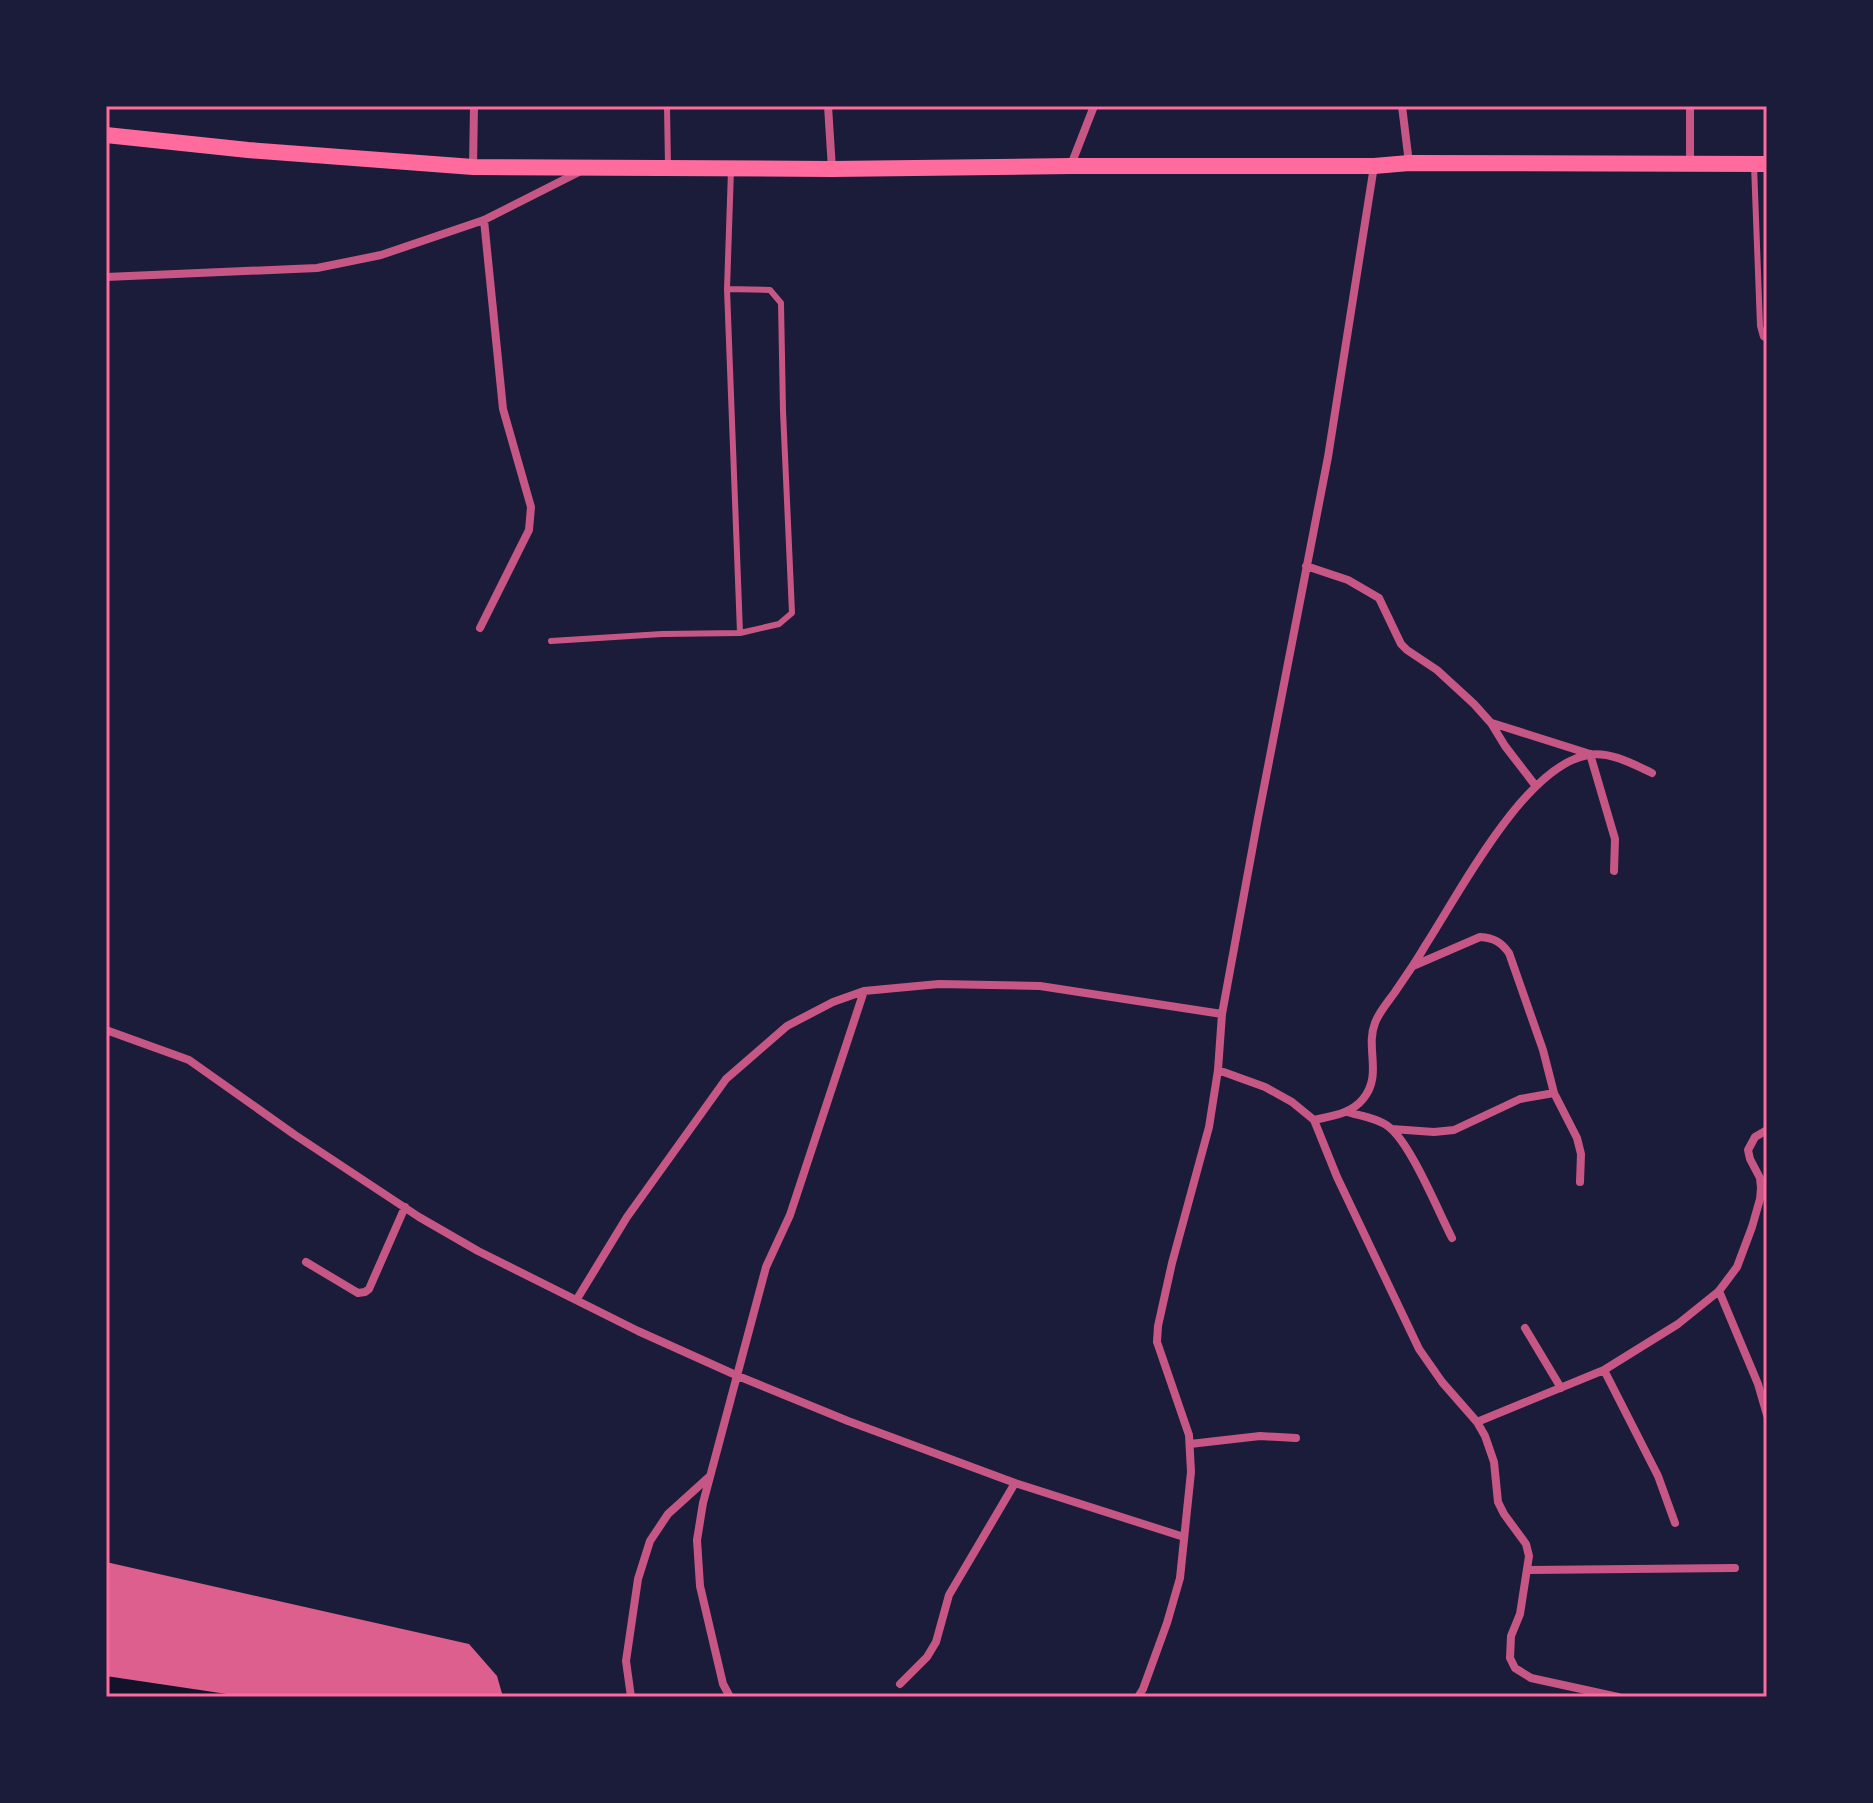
<svg xmlns="http://www.w3.org/2000/svg" width="1873" height="1803" viewBox="0 0 1873 1803" font-family="'PT Serif',serif">
<rect width="100%" height="100%" fill="#1b1b3a"/>
<!-- water -->
<path fill="#12122b" d="M106 1676 247 1697H106Z"/>
<!-- building -->
<path fill="#dd5f8e" d="M106 1562 469 1644 497 1676 503 1697H247L106 1676Z"/>
<g fill="none" stroke-linecap="round" stroke-linejoin="round">
<!-- service -->
<path stroke="#c65784" stroke-width="6" d="M667 106 668 167
M1754 165 1760 326 1763 337 1767 339
M727 289 770 290 781 303 783 411 792 613 779 624 740 633
M551 641 662 634 740 633 727 289 731 170"/>
<!-- minor -->
<path stroke="#c65784" stroke-width="8" d="M828 106 832 169
M1402 106 1409 163
M1690 106V163
M1071 165 1094 106
M473 167 474 106
M106 277 317 268 381 255 484 220 579 172
M1306 566 1348 580 1379 598 1401 644 1407 650 1437 670 1474 704 1491 723 1505 746 1535 785
M480 628 529 530 531 507 503 409 484 220
M1492 723 1590 754 1615 839 1614 871
M1413 966 1480 937C1494 938 1501 942 1509 953L1543 1050 1554 1093 1577 1138 1581 1154 1580 1182
M106 1030 189 1060 295 1135 419 1217 478 1251 638 1331 738 1376 848 1421 1015 1483 1184 1537
M1218 1070 1265 1087 1292 1102 1314 1120 1337 1177 1419 1349 1442 1382 1477 1422 1485 1436 1494 1462 1498 1502 1504 1514 1526 1544 1529 1556 1520 1614 1511 1636 1510 1658 1515 1668 1531 1678 1618 1697
M1347 1112C1360 1116 1378 1118 1389 1127 1411 1144 1438 1211 1452 1238
M1314 1120C1331 1116 1351 1114 1363 1099 1383 1075 1365 1048 1375 1023 1379 1012 1388 1002 1395 992 1405 977 1416 962 1425 946 1459 894 1524 766 1588 755 1610 751 1633 764 1652 773
M1392 1129 1434 1132 1454 1130 1520 1099 1554 1093
M306 1262 358 1293 365 1292 369 1289 405 1207
M1719 1291 1758 1384 1767 1415
M577 1299 627 1217 726 1079 787 1026 833 1002 864 991 939 984 1040 986 1222 1014
M1525 1328 1561 1388
M1604 1370 1658 1476 1675 1523
M1477 1422 1604 1370 1678 1324 1719 1291 1737 1267 1752 1227 1760 1199 1761 1188 1760 1178 1750 1159 1748 1150 1755 1137 1767 1130
M1190 1444 1260 1436 1296 1438
M1528 1570 1735 1568
M900 1684 927 1657 936 1642 949 1595 1015 1483
M631 1697 626 1661 638 1579 650 1541 668 1514 710 1476
M730 1697 723 1684 700 1586 697 1540 703 1503 766 1267 790 1215 864 991
M1138 1697 1143 1689 1167 1623 1180 1578 1191 1472 1189 1435 1157 1342 1158 1326 1172 1263 1209 1127 1218 1070 1222 1014 1258 818 1328 457 1374 166"/>
<!-- secondary -->
<path stroke="#ff6b9d" stroke-width="16" d="M106 135 248 150 473 167 832 169 1071 166H1374L1409 163 1767 164"/>
</g>
<!-- border -->
<rect width="1873" height="1803" fill="none" stroke="#1b1b3a" stroke-width="216"/>
<rect x="108" y="108" width="1657" height="1587" fill="none" stroke="#ff6b9d" stroke-width="3"/>
</svg>
